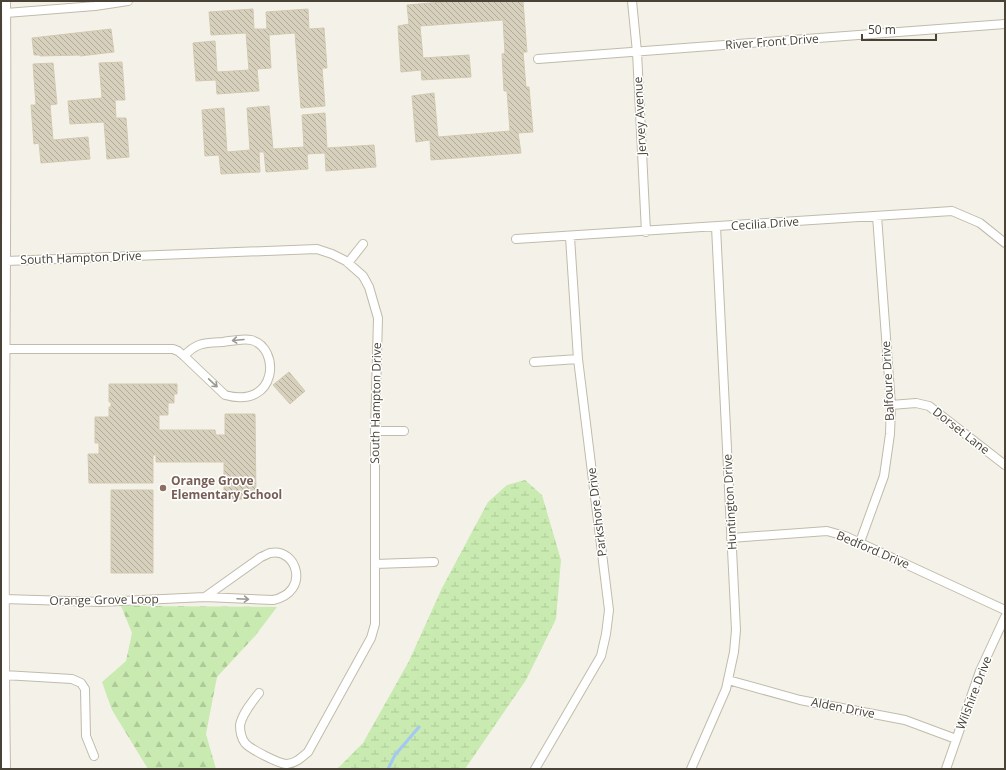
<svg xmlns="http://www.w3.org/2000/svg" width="1006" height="770" viewBox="0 0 1006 770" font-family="'Open Sans',sans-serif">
<defs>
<pattern id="forest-firs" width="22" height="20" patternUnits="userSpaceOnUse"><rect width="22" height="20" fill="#c9eab0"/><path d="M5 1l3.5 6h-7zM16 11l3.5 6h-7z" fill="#aeca98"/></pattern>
<pattern id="wetland-marsh" width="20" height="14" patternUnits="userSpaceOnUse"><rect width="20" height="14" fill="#c9eab0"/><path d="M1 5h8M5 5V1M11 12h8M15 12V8" fill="none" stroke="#aeca98"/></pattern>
<pattern id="building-back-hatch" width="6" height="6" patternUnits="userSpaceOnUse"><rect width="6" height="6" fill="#d7d0bd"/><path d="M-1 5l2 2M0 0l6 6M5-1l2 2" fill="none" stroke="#b0aa9a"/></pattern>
</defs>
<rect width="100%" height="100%" fill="#f4f2e8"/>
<!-- forest -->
<path fill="url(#forest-firs)" d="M121 606 277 607 255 636 217 677 206 734 216 769H148L112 710 102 682 126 661 132 633Z"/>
<!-- wetland -->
<path fill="url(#wetland-marsh)" d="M525 480 542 495 561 560 556 619 526 680 465 769H337L363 743 409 661 442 588 488 502 507 485Z"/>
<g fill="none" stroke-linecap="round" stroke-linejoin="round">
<!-- stream -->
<path stroke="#a3c8f3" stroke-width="3" d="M388 769 395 755 419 727"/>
</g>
<!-- building -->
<path fill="url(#building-back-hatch)" stroke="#d2c9b0" d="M453 1H523L527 52H523L526 87H529L533 132 518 133 521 153 431 160 430 140 416 142 412 96 434 93 438 137 510 131 507 91H504L502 54 505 53 503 20 420 26 423 58 469 55 471 77 422 80 421 70 401 72 398 26 409 24 407 5Z
M253 9 254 29H267L266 12 308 9 309 29 324 28 327 68H322L325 106 301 108 295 33 269 35 271 68 257 69 259 91 217 94 216 80 196 81 193 43 215 41 217 72 249 70 246 33 211 35 209 12Z
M111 29 114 52 80 56V55L40 56V55H34L32 38Z
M122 62 125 100H115L116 118H126L129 157 107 159 104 122 70 124 68 101 102 98 99 63Z
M53 63 57 104 50 105 53 140 88 137 90 159 41 163 39 143 34 144 31 105H36L33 64Z
M269 106 273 149 304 147 302 115 325 113 327 148 374 145 376 167 326 171 325 153 307 154 308 169 266 172 264 152H259L260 172 221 174 219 155 205 156 202 110 224 108 227 152 250 150 247 108Z
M289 372 305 391 290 404 273 385Z
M109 384H177V394H174V403H168V415H159V430H215L216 435H225V414H255L256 499H224V462H156V455H153V483H89L88 454H99V443H95V417H109V407H111V402H109Z
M111 490H153V573H111Z"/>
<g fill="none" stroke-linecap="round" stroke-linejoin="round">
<defs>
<path id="minor" d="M6 1C8 257 2 513 6 769
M632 1 637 52 646 232
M6 13 95 6 128 1
M538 59 1005 24
M516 239 952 211 980 223 1005 243
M6 261 317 249 332 254 346 261 363 276 369 287 378 318 375 431V624L371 638 308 752C301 758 296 763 287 764 279 764 250 749 245 743 242 739 240 731 240 725 242 714 252 702 259 693
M348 263 363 244
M6 349H173L178 351 184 356 225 395C278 410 281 347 251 340 243 338 231 341 223 342 205 343 197 342 184 356
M534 362 578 359
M891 405 916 403 929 406 1005 465
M375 431H404
M731 538 827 531 845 536 1005 610
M860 542 884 476 890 434 891 405 877 216
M375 564 434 562
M4 599 101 602 205 597 273 600C311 592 297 547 270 553 267 554 264 556 261 557L205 597
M4 675 72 679 81 683 85 689 86 736 94 756
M728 680 800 700 905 720 956 739
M535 769 601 656 606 634 609 610 578 359 570 237
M691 769 726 689 734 652 736 630 716 227
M946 769 980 671 1005 617"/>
</defs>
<!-- minor casing -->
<use href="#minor" stroke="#c0bbaa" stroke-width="10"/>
<!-- minor -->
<use href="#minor" stroke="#fff" stroke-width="8"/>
</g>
<!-- one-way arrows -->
<defs><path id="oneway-shaft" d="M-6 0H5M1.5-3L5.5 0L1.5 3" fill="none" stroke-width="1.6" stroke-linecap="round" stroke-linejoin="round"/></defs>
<g stroke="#9a9890">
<use href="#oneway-shaft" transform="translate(238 340) rotate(175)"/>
<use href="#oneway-shaft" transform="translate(213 383) rotate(43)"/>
<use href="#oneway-shaft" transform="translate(243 599) rotate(3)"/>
</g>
<!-- markers -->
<circle fill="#8d6e63" stroke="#fff" stroke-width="1.5" cx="163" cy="488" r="4"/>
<g text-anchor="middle" stroke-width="3" stroke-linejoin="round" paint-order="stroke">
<!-- street labels -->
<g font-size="12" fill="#484336" stroke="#fff">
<text transform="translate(772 42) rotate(-4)" y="4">River Front Drive</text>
<text transform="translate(640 116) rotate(-93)" y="4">Jervey Avenue</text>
<text transform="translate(765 224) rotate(-4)" y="4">Cecilia Drive</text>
<text transform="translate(81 258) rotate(-2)" y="4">South Hampton Drive</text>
<text transform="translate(888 381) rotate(-93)" y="4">Balfoure Drive</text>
<text transform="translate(376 403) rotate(-89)" y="4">South Hampton Drive</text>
<text transform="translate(961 431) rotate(38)" y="4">Dorset Lane</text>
<text transform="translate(730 502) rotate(-93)" y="4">Huntington Drive</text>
<text transform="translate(597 512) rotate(-97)" y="4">Parkshore Drive</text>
<text transform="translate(873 550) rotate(23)" y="4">Bedford Drive</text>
<text transform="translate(104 600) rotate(-1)" y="4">Orange Grove Loop</text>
<text transform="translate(974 693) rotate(-69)" y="4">Wilshire Drive</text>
<text transform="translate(843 708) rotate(11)" y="4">Alden Drive</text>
</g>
<!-- education labels -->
<g font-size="12" font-weight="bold" fill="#785e54" stroke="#fff" text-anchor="start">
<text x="171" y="485">Orange Grove<tspan x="171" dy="14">Elementary School</tspan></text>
</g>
</g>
<!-- border -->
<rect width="1006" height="770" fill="none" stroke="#484336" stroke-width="4"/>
<!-- scale -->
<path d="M862 34v6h74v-6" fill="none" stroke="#484336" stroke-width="2"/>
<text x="868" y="34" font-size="12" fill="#484336" stroke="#ffffff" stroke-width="3" paint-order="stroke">50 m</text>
</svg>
